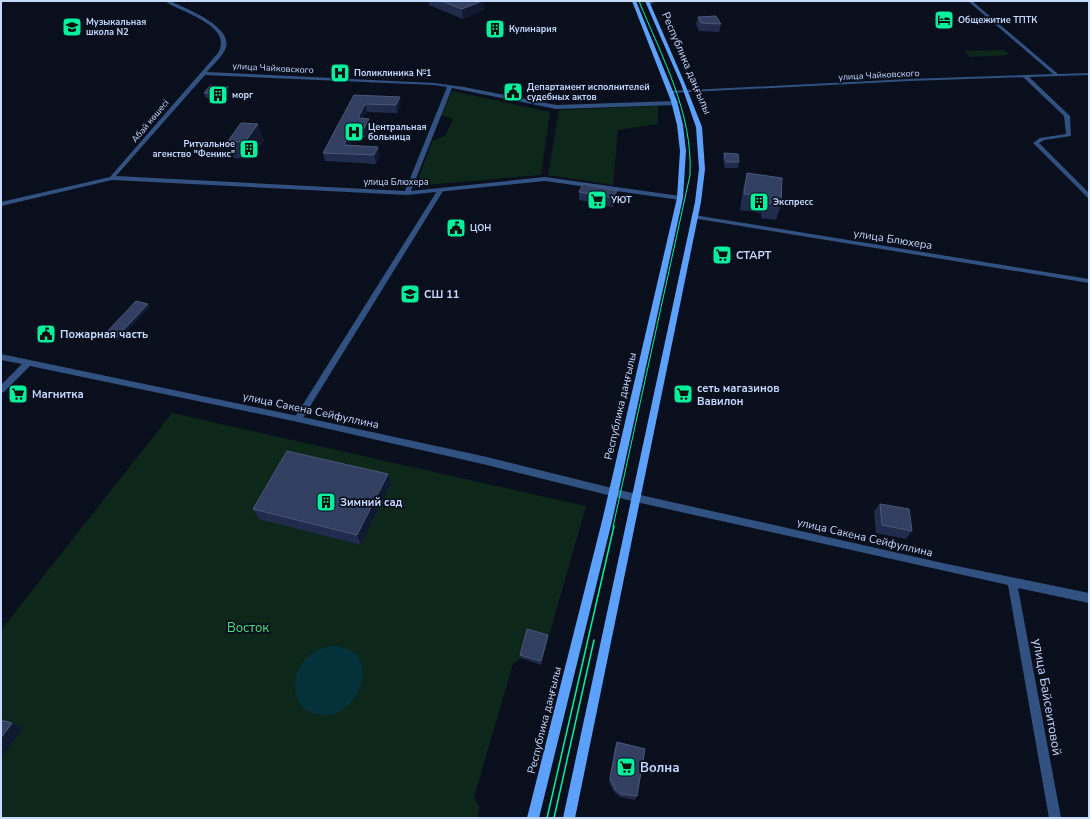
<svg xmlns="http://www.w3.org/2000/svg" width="1090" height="819" viewBox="0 0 1090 819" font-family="'Nunito Sans',sans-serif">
<rect width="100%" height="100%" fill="#0a0f1d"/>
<!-- green -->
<path fill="#0d271a" d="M1004 50 1010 55 970 57 964 51Z
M452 91 550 112 541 175 425 185 419 176 433 140 445 136 453 119 441 115Z
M658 106V124L618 130 613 185 548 175 559 110Z
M172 413 586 506 548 639 528 634 521 658 513 664 474 797 480 808 477 818H1V630Z"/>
<!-- water -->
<path fill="#05313b" d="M329 646C391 644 357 728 315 714 288 705 290 671 310 655 316 650 322 648 329 646Z"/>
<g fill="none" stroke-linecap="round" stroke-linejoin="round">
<!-- minor -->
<path fill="#315180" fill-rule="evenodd" d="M651 1H656L649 5H647V3Z
M1023 75H1027L1070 116 1071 136 1044 140 1039 143 1089 193V198L1087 197 1033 143 1040 138 1066 134 1064 116 1023 77Z
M440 189 443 191 301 421H295L294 419 295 417 437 191Z"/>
<!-- tertiary -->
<path fill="#315180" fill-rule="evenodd" d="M165 1H170C185 8 232 26 226 47 223 57 213 64 207 72L434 83 464 87 556 105 675 101 678 103 675 105 556 109 452 88 411 191 545 177 680 196 683 198 680 200 545 181 407 195 112 180 1 206V202L110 177 218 53C234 25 181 13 165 1ZM205 75 434 85 447 87 405 191 116 176Z
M968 1H972L1058 74 1089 73V75L909 81 670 93 668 92 670 91 909 79 1053 74Z
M694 215 1089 279V283L692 218 691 217Z
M1 354 298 416 487 457 636 494 947 564 1089 593V603L1018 588 1061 818H1049L1008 585 636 502 487 465 298 422 30 366 4 392 1 393V385L22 364 1 360Z"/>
<!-- secondary -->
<path fill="#5da1ff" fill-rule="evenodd" d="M632 1H636L677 101 683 125 686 151 683 198 613 517 539 818H527L603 517 677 198 680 151 677 125 671 101Z
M645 1H649L685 84 702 127 705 169 701 202 575 818H563L695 202 699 169 696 127 681 84Z"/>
<!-- tram-far1 -->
<path stroke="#00f19d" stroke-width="1" d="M613 527 690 175C693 112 662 58 639 1"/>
<!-- tram -->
<path stroke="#00f19d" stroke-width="1.5" d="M547 818 614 526
M554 818 594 640"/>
</g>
<!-- wall -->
<path fill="#212c4c" d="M429 1H483L484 10 463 19 429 5Z
M698 17 721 24 719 32 699 31 696 24Z
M230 92 225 99 206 98 204 93Z
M354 95 401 105 397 113 367 112 363 118 369 119 371 127 365 138H354L350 145 378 147 380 155 376 164 325 161 323 153Z
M264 140 251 159 234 158 228 141Z
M724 153 739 162 738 168H725L723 159Z
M747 173 781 205 776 220 761 218V213L740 210 743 189Z
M583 184 616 199 613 207 579 200V192Z
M148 304 150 307 118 340 106 338 104 335Z
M388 474 391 484 361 545 259 519 253 509Z
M880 504 912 531 906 539 876 533 874 511Z
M548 635V639L541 665 521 658 520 655Z
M617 742 637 796 635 800 620 797 614 792 609 782 615 746Z"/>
<!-- shaded-wall -->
<path fill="#111931" d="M482 1H483L484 10 463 19 462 9Z
M228 87 230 92 225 99 223 94Z
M400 97 401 105 397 113 396 105Z
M365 104 367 112 359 126 358 118Z
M369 119 371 127 365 138 363 130Z
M258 124 264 140 251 159 245 142Z
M352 130 354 138 346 153 344 145Z
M378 147 380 155 376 164 374 155Z
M617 191 616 199 613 207V198Z
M148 304 150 307 118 340 116 338Z
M388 474 391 484 361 545 357 535Z
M548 635V639L541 665V661Z
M12 723 23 728 1 758V738Z"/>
<!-- building -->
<path fill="#333f60" stroke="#4a5779" d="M442 1H482L462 9Z
M716 16 721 24 701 23 698 17Z
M210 86 228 87 223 94 204 93Z
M354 95 400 97 396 105 365 104 358 118 369 119 363 130H352L344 145 378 147 374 155 323 153Z
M241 123 258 124 245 142 228 141Z
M724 153 738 154 739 162H726Z
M747 173 782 178 781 205 765 202V197L744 194Z
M583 184 617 191 613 198 579 192Z
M136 301 148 304 116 338 104 335Z
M287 451 388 474 357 535 253 509Z
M880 504 909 509 912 531 882 525Z
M527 629 548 635 541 661 520 655Z
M1 720 12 723 1 738Z
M617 742 645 749 637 796 621 794 615 789 610 778Z"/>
<!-- icons -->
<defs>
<symbol id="hotel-square" viewBox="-11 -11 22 22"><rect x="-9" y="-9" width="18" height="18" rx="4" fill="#00f19d" stroke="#0a0f1d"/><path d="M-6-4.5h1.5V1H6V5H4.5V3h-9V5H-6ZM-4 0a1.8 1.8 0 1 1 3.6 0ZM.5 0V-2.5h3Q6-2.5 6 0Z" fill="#111"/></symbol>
<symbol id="school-square" viewBox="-11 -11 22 22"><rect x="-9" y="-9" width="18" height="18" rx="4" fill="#00f19d" stroke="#0a0f1d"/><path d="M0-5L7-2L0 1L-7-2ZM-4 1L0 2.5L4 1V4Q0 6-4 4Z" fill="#111"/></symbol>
<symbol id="building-square" viewBox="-11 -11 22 22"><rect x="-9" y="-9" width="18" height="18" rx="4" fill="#00f19d" stroke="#0a0f1d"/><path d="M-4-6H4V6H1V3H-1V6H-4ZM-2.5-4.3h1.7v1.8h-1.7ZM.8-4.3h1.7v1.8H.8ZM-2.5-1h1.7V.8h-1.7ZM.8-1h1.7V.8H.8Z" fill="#111"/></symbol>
<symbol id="hospital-square" viewBox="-11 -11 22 22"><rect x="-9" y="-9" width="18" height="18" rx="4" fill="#00f19d" stroke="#0a0f1d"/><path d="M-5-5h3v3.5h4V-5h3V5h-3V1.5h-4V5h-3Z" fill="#111"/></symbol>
<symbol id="civic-square" viewBox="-11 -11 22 22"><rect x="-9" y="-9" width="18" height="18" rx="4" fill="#00f19d" stroke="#0a0f1d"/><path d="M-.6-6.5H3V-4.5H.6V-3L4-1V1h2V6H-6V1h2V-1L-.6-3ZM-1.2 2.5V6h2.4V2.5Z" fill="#111"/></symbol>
<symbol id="supermarket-square" viewBox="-11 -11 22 22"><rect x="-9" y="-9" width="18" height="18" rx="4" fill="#00f19d" stroke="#0a0f1d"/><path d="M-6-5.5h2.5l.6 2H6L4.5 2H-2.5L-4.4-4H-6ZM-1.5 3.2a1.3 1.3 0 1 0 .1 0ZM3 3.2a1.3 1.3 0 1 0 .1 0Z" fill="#111"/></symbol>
</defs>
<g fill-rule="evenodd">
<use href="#hotel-square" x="933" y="9" width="22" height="22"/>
<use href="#school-square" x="61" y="16" width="22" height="22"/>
<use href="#building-square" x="484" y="18" width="22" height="22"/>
<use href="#hospital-square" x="329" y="62" width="22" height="22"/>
<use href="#civic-square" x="502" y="81" width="22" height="22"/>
<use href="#building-square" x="207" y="84" width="22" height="22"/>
<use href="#hospital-square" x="343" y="121" width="22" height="22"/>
<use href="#building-square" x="238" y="138" width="22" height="22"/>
<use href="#supermarket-square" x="586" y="189" width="22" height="22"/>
<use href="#building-square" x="748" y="191" width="22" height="22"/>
<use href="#civic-square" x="445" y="217" width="22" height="22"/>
<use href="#supermarket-square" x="711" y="244" width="22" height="22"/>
<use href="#school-square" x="399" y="283" width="22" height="22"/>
<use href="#civic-square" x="35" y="323" width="22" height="22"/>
<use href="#supermarket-square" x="7" y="383" width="22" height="22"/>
<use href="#supermarket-square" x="672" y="383" width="22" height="22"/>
<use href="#building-square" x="315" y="491" width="22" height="22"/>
<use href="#supermarket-square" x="615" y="756" width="22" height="22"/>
</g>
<g text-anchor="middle" stroke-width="3.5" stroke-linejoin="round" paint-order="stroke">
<!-- far-poi labels -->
<g font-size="9" font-weight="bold" fill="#c6d9ff" stroke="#0a0f1d" text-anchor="start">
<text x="958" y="23">Общежитие ТПТК</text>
<text x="86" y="25">Музыкальная<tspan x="86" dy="10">школа N2</tspan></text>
<text x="509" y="32">Кулинария</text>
<text x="354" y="76">Поликлиника №1</text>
<text x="527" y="90">Департамент исполнителей<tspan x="527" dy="10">судебных актов</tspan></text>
<text x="232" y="98">морг</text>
<text x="368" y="130">Центральная<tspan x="368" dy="10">больница</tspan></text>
<text x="235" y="147" text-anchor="end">Ритуальное<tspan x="235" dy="10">агенство "Феникс"</tspan></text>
<text x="611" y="203">УЮТ</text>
<text x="773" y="205">Экспресс</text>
<text x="470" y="231">ЦОН</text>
</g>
<!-- far-street labels -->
<g font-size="9" fill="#c6d9ff" stroke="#0a0f1d">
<text transform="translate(273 68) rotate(3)" y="3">улица Чайковского</text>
<text transform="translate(879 75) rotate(-3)" y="3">улица Чайковского</text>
<text transform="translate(150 121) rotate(-50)" y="3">Абай көшесі</text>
<text x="396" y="185">улица Блюхера</text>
</g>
<!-- street labels -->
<g font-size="11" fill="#c6d9ff" stroke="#0a0f1d">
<text transform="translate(687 63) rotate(67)" y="4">Республика даңғылы</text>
<text transform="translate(893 239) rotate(9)" y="4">улица Блюхера</text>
<text transform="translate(620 406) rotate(-77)" y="4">Республика даңғылы</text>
<text transform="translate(311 410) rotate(12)" y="4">улица Сакена Сейфуллина</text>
<text transform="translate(865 537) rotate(13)" y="4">улица Сакена Сейфуллина</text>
<text transform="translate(544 720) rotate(-76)" y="4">Республика даңғылы</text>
</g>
<!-- poi labels -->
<g font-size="11" font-weight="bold" fill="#c6d9ff" stroke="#0a0f1d" text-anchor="start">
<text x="736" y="259">СТАРТ</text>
<text x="424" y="298">СШ 11</text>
<text x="60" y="338">Пожарная часть</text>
<text x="697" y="392">сеть магазинов<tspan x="697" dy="13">Вавилон</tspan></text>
<text x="32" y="398">Магнитка</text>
<text x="340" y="506">Зимний сад</text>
</g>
<!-- near-park labels -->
<g font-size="13" fill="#4ae779" stroke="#0a0f1d">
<text x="248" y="632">Восток</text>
</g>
<!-- near-street labels -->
<g font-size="13" fill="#c6d9ff" stroke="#0a0f1d">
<text transform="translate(1048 697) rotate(80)" y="5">улица Байсеитовой</text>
</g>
<!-- near-poi labels -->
<g font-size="13" font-weight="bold" fill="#c6d9ff" stroke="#0a0f1d" text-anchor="start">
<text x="640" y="772">Волна</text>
</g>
</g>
<!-- border -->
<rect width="1090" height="819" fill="none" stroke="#c6d9ff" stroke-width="4"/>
</svg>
